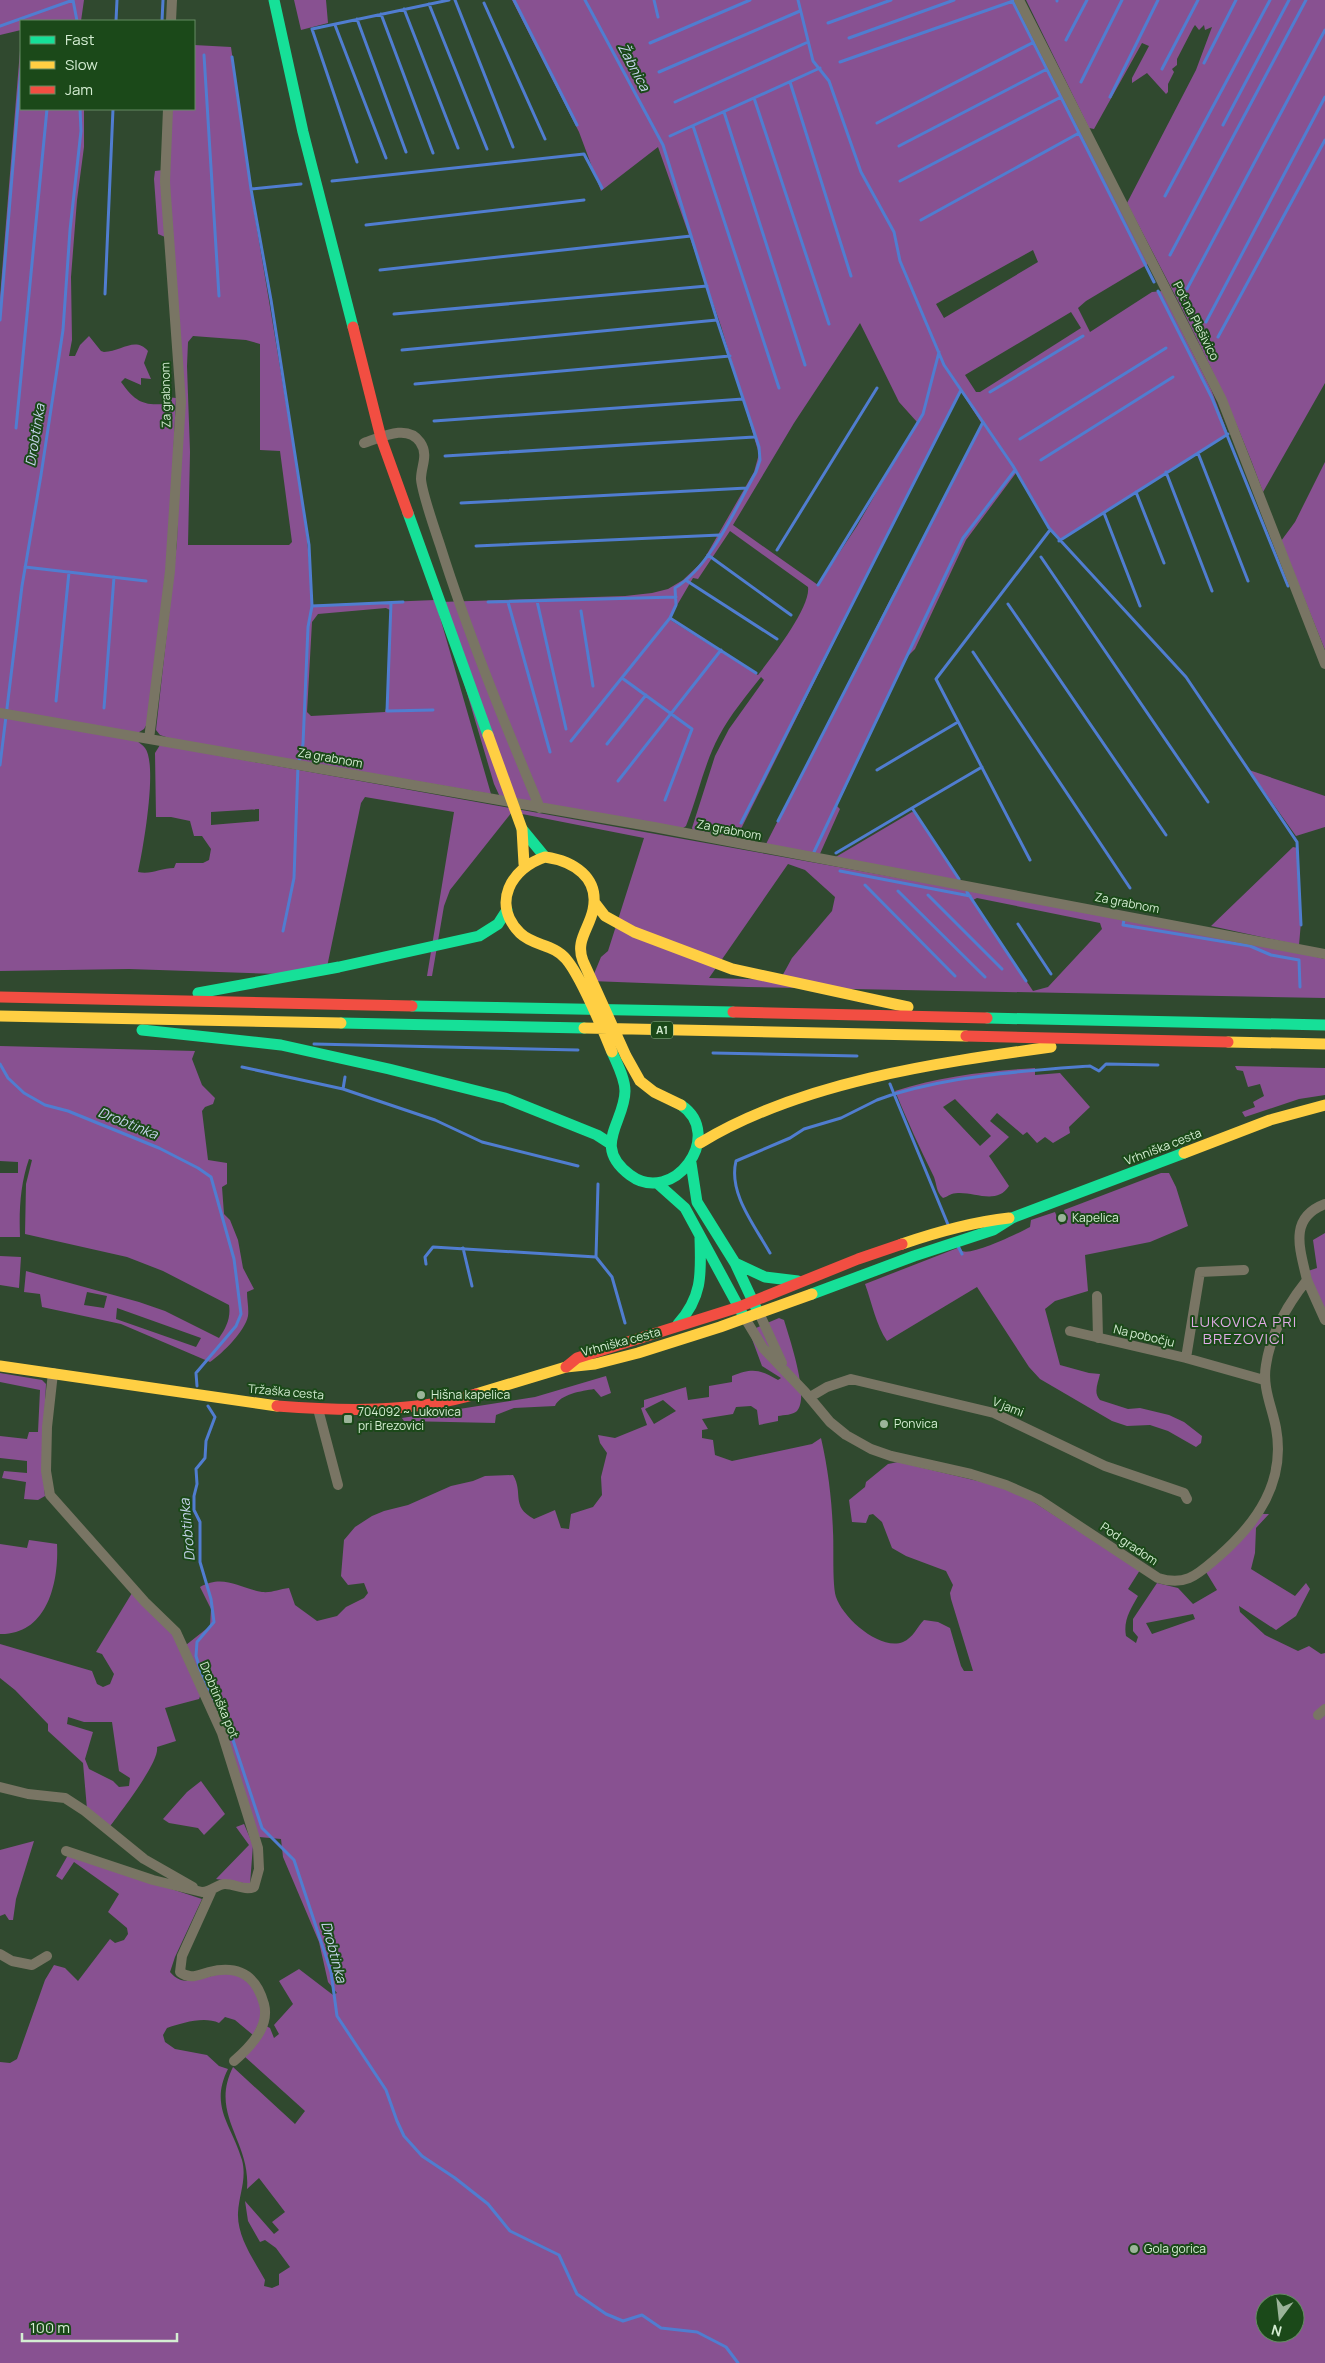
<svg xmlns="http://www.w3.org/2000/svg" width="1325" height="2363" viewBox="0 0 1325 2363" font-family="Manrope,sans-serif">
<rect width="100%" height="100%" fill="#30492f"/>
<!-- green -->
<path fill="#885191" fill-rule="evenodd" d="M0 0H84L81 21H21V30L0 35Z
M294 0H326L328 23 301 30Z
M512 0H1015L1148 264 1086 301 1078 308 1090 332 1152 292 1162 291 1211 389 1228 434 1059 541 1050 530 1016 473 966 540 915 649 907 657 837 806 840 809 819 856 765 846 891 598 930 526 982 424 960 390 735 841 694 833 692 828 715 756 729 729 764 680 761 677C747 695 730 715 719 736 704 764 698 796 686 826L680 830 500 797 494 784 440 602 625 596 652 593 668 589 683 580 703 561 754 472 759 454 721 326 658 147 601 191 579 132ZM1033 250 1038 262 944 318 936 304ZM1071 312 1081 328 980 392H976L965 375ZM860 323 899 402 917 422 857 526 818 585 733 525 794 423ZM730 531 808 587C811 607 772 657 758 675L669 619 693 578 698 579Z
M1026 0H1325V383L1263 492C1227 391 1176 297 1127 203L1196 70 1212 27 1205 30 1204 25 1199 30 1195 25 1193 28 1177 59V65L1172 69 1174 72 1168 84V92L1166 94 1147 73 1132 83V78L1149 46 1142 43 1094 129 1089 128Z
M21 38V109H84V147L77 200 71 277 72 340 69 356H75L80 345 89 336 101 351 104 352C121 352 135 336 148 351L144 363 151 379 141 378V385L125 378 121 382C134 400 142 406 164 404L167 397 176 398 169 542 148 722 144 729 136 734 0 710V297Z
M194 45 231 47 253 205 305 517 313 605 435 600 491 794 172 739 160 735 156 730 177 542 182 364 169 183 171 109H194ZM193 336 246 340 260 344V450L280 451 292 542 289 545H188L190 452 187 366 188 342ZM386 608 390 610 388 700 385 712 311 716 307 712 312 622 318 614Z
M163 170 165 237 158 234 154 179 155 171Z
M1325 462V650L1281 541 1295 522Z
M0 716 136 740C138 742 143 745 145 748 158 765 143 849 138 872 151 875 161 868 174 868L176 863H203L209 860 211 849 202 836H194L190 821 171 817H156L155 753 160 745 1245 940 1325 959V998L748 987 591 981 601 957 608 951 644 838 512 812 450 890 444 906 432 976H427L454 812 365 797 361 803 327 967 280 974 129 969 0 971ZM259 809V821L211 825V812ZM788 864 805 870 835 897 832 911 792 958 780 980 709 978ZM977 898 1100 923 1102 929 1048 987 1033 991 973 900Z
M1249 770 1325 796V827L1296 836Z
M912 812 916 813 962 882 834 858Z
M1293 847 1298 848 1301 922 1299 945 1211 926Z
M0 1046 195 1051 192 1059 202 1085 215 1098 213 1104 205 1107 202 1111 208 1160 227 1163V1184L222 1187 224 1214 230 1220 238 1240 243 1268 254 1289 247 1292C247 1300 249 1309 248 1316 245 1331 223 1353 210 1362L121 1324 42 1307 40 1294 24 1292 26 1271 139 1302 165 1311 219 1338C226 1328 231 1318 229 1305L163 1271 127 1257 25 1234 26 1184 32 1160 29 1159C20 1185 19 1211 20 1237H0V1173H18V1162L0 1161ZM87 1292 107 1296 104 1308 84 1305ZM117 1308 201 1338 196 1347 116 1319Z
M1235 1066 1325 1068V1095L1299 1099 1245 1117 1242 1112 1255 1107 1253 1102 1264 1096 1260 1084 1248 1087 1243 1071 1237 1070Z
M1035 1068V1075L1060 1073 1090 1107 1069 1127 1070 1133 1053 1143 1045 1137 1037 1143 1027 1132 1023 1135 997 1113 990 1121 1009 1137 989 1156 1009 1186C997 1205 975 1192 958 1193 951 1193 949 1196 943 1198 936 1192 937 1185 934 1177 920 1149 907 1120 895 1091 941 1076 988 1071 1035 1068ZM955 1099 991 1136 980 1146 943 1107Z
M1161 1173H1169L1176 1187 1188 1226 1150 1242 1085 1255 1088 1291 1055 1301 1045 1309 1060 1365 1089 1373 1100 1374C1098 1383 1093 1393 1100 1400L1128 1409 1140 1408 1169 1415 1184 1422 1202 1436 1201 1443 1196 1447 1168 1431 1150 1425 1127 1426 1112 1421 1040 1379 1029 1367 977 1287 887 1341C876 1325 872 1303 865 1284L960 1247 962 1251C972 1256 1019 1233 1030 1227L1031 1220 1055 1212 1060 1225 1067 1223 1064 1210Z
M1325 1233V1315L1308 1271 1317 1268 1313 1240Z
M0 1256 21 1257 19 1288 0 1285Z
M779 1318 784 1320C789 1337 810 1397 797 1411 793 1415 784 1415 778 1416V1421L759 1425 757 1410 751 1406 736 1407 733 1414 702 1419 708 1429 702 1430V1438L713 1440 715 1455 732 1461 812 1444 821 1438C828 1468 832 1501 833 1532 834 1546 832 1585 836 1597 843 1618 880 1651 903 1642 913 1638 917 1627 924 1620L938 1622 950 1628 961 1666 964 1671H973L951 1599 950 1593 953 1585 946 1571 906 1556 892 1548 882 1522 873 1514 869 1515 866 1523 852 1522 849 1500 865 1487 866 1482 888 1464 898 1462 1003 1487 1032 1501 1140 1570 1128 1589 1138 1596C1131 1609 1123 1620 1126 1636L1136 1643 1138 1637 1133 1631V1619L1157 1583 1178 1588 1193 1604 1217 1590 1206 1572 1260 1514H1269L1256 1528 1255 1553 1251 1569 1295 1596 1306 1583 1310 1589 1296 1616 1276 1630 1239 1606 1240 1612 1265 1635 1298 1651 1309 1646 1321 1654 1325 1653V2363H0V2062L10 2063 17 2059 45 1980 54 1965 65 1968 78 1981 110 1939 115 1943 124 1940 128 1934 127 1928 108 1912 119 1894 74 1862 62 1880 56 1876 68 1855 202 1899 175 1957 170 1972C187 1993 210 1970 233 1974 239 1975 247 1982 254 1985L263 2015 253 2035 235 2020 225 2017 219 2023C204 2016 182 2023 167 2028L163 2035 165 2042 175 2049 207 2055 219 2066 228 2069C209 2107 232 2125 242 2160 247 2179 239 2194 238 2213 237 2237 254 2260 265 2280L264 2286 272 2288 279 2285V2274L290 2267 276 2248 265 2240 260 2242 248 2221 245 2201 274 2234 279 2230 272 2222 285 2212 259 2178 247 2189C251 2141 209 2115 233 2067L295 2124 305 2111 244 2056 266 2026 270 2028 274 2038 279 2034 274 2025 293 2004 279 1981 299 1969 333 1995 337 1993 328 1982 319 1942 283 1857 281 1839 259 1837 186 1645 210 1626 211 1609 200 1587C224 1574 238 1588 262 1592 272 1593 279 1589 289 1588L295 1605 317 1621 337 1616 346 1607 364 1598 368 1593 364 1583 348 1585 341 1576 344 1540 355 1527 372 1516 384 1511 408 1505 451 1486 473 1481 485 1476 513 1475C524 1493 510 1506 534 1519L555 1510 561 1528 569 1529 571 1514 593 1507 602 1495 601 1477 607 1453 600 1443 598 1435 615 1438 647 1425 641 1408 644 1407V1400L686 1387 688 1400 709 1397V1386L732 1382V1376C752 1368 759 1369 778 1380L781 1378 762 1366 749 1331ZM663 1400 676 1411 654 1424 645 1409ZM1193 1614 1195 1619 1152 1634 1146 1623ZM1265 2303H1295V2333H1265Z
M0 1373 42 1380 46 1384 42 1465 45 1496 38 1500 24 1499 26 1482 2 1478 4 1471 27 1473V1461L0 1458V1436L27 1439 29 1432H38L40 1390 0 1382Z
M606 1376 611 1393 601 1397 594 1389C582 1391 560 1394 555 1406L514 1408 496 1415 495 1423 404 1421 402 1418 535 1397Z
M29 1540 57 1544C59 1581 48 1635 0 1634V1544L27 1548Z
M132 1593 174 1636 201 1694 199 1699 165 1708 176 1741 157 1747C160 1762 119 1814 108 1829L87 1809 83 1763 48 1731V1724L15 1690 0 1678V1644L92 1671 97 1684 103 1687 110 1684 114 1674 102 1654 96 1652ZM68 1717 84 1722H112L119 1771 130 1778 129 1786 119 1787 113 1781 89 1769 85 1759 93 1732 67 1724Z
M201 1781 225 1814 204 1835 198 1828 169 1823 163 1819 187 1792Z
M244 1824 253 1845 250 1884 216 1879 249 1845 236 1827Z
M34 1841 16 1899 13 1920H9L5 1914 0 1916V1850Z"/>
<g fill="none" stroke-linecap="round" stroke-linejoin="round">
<!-- stream -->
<path stroke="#507dd0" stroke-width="3" d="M73 0 77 21
M455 0 513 147
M514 0 577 125
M654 0 658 17
M798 0 813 61 829 81 861 172 894 232 900 261 944 365 1013 466 1049 528 1186 677 1297 842 1301 925
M1012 0 1154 282
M1057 1V0
M484 3 545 139
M429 4 487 149
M404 9 458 148
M381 14 433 153
M357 19 406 152
M116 21 117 0
M162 21 163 0
M828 23 891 0
M335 25 386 158
M0 26 73 0
M849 38 954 0
M1066 40 1087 0
M650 43 750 0
M204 55 219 296
M232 57 251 189 271 300 309 545 312 606 308 627 303 744 298 765 294 878 283 931
M840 62 1013 1
M1204 63 1236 0
M1162 69 1198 0
M659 72 800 11
M790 82 851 276
M1081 82 1122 0
M1110 97 1158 0
M754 98 829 324
M675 102 808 42
M724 112 805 365
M877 123 1034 42
M1223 125 1289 0
M693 126 779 388
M670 136 820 68
M899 146 1047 69
M357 162 312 29 449 0
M332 181 584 154 602 188
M900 181 1061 97
M251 189 301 184
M1165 196 1270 0
M921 220 1079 133
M366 225 584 200
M1170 255 1306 0
M380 270 691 236
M1187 289 1325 30
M1158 291 1212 398 1288 586
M105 294 113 109
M394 314 707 286
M0 320 21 69
M1206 322 1325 97
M1218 337 1325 140
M402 350 717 320
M415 384 730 356
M990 392 1083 336
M434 421 743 399
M16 428 47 109
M1020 439 1166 348
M1198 453 1248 581
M445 456 754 437
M1041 460 1173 377
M1166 472 1212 591
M1136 492 1164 563
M461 503 747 488
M1104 513 1140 606
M1059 541 1228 434
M476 546 720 535
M777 550 877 388
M708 555 791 615
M1041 557 1208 802
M25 567 146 581
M687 581 777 639
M818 585 923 414 939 352
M537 601 566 729
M488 602 676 597
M508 602 550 752
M391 603 387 711 433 710
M1008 604 1166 835
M312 606 403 602
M581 611 593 686
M670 618 756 673
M973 652 1130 888
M622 678 692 729 665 800
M56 701 69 572
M104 708 114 577
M571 741 670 618 676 605 675 588C711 566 735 509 756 472L760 460 759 447 717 320 663 145 585 0
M607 744 646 695
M0 765 22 586 41 475 63 330 70 230 81 131 80 109
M877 770 958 722
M618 781 721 650
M778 821 983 422
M741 823 961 390
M814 852 963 538 1015 470
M836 853 912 808
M1030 860 936 679 1050 530
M840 871 970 896
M959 879 912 808 982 767
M865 885 955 976
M898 891 985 977
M967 892 1026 981
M928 895 1002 969
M1124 920 1123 925 1250 946 1271 955 1299 960 1300 987
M1018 924 1051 974
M314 1044 578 1050
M713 1053 857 1056
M0 1064 8 1078 24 1093 45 1105 68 1111 159 1148 198 1168 211 1177 234 1259 241 1314 236 1326 196 1373 197 1386
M242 1067 343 1089
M345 1077 343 1089 435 1120 482 1142 578 1166
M890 1084 894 1094C958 1075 1023 1071 1090 1066L1099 1071 1106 1064 1158 1065
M598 1184 596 1257 612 1277 625 1323
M958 1246 962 1254
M463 1248 472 1286
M770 1253C755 1226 728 1193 736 1161L790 1138 804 1129 841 1118 877 1100 894 1094 949 1227
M426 1264 425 1257 433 1247 596 1257
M208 1406 215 1417 206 1441 205 1458 196 1469 197 1484 194 1496V1510L200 1522V1562L211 1599 214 1622 197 1642 196 1656 201 1673 230 1731 262 1828 294 1860 331 1972 337 2016 386 2090 397 2121 404 2136 422 2156 455 2178 488 2204 510 2231 559 2255 577 2294 606 2314 623 2321 642 2315 661 2328 697 2332 726 2347 738 2363"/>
<!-- street -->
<path stroke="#797564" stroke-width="10" d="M1019 0 1222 400 1325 664
M171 21 172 0
M364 443C380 438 407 423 420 442 429 455 421 466 421 479 422 493 435 530 440 545 468 634 504 722 540 808
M0 713 654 827 1325 954
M149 739 170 571 181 402 165 182 168 109
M1307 1280C1300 1249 1288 1218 1325 1204
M1097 1296 1098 1338
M760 1315 782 1363
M746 1320 763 1348 805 1392 830 1422 846 1435 871 1449 891 1456 971 1474 1006 1485 1038 1499 1158 1578C1186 1587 1198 1574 1218 1557 1257 1523 1286 1482 1276 1428 1272 1407 1262 1387 1266 1365 1271 1332 1287 1305 1307 1280L1325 1320
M1070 1331 1186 1358 1264 1380
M1186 1358 1200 1272 1244 1270
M53 1373 47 1427 46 1471 50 1495 145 1602 176 1632 222 1733 258 1848 259 1869 254 1887C244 1891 236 1884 225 1884 217 1884 212 1892 202 1892L153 1880 66 1851
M810 1397 827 1387 851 1379 994 1413 1105 1466 1184 1493 1187 1499
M318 1409 338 1485
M1318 1715 1325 1709
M0 1787 28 1794 65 1798 85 1811 144 1859 193 1887
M211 1892 182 1956 180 1972C190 1980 198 1975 209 1972 238 1965 256 1975 264 2004 270 2027 250 2047 234 2061
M0 1954 12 1961 32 1965 47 1956"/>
<!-- fast -->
<path stroke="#16e098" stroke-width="11" d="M274 0 303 132 353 327
M408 513 488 735
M522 829 545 857
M198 993 339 967 479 936 498 924 507 910
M412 1006 733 1012
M987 1018 1325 1025
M341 1023 584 1028
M142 1030 281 1045 389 1069 505 1098 597 1135 611 1144
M612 1052C617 1064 625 1078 625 1091 625 1122 591 1146 630 1175 673 1207 726 1135 681 1105
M691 1163 697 1202 735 1263 757 1310
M657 1183 685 1208 743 1315
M735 1263 765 1277 798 1281
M812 1294 914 1256 993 1230 1012 1218 1184 1153
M678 1324C703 1296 701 1273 700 1238"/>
<!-- slow -->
<path stroke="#ffcf43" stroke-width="11" d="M488 735 522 829 524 864
M545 857C573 861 600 877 593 910 589 929 575 941 583 961L626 1056 640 1081 654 1092 681 1105
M545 857C511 868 491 904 520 933 533 946 554 944 566 959 582 978 602 1028 612 1052
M595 903 605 916 634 932 732 969 908 1007
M0 1016 341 1023
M584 1028 966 1036
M1228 1042 1325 1044
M700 1143C800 1082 936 1063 1051 1047
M1184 1153 1270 1120 1325 1105
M902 1244C937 1232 972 1222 1009 1218
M0 1366 277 1406
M476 1394 566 1367 595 1364 638 1353 720 1327 812 1294"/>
<!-- jam -->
<path stroke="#f24e42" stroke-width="11" d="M353 327 381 438 408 513
M0 997 412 1006
M733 1012 987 1018
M966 1036 1228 1042
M566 1367 577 1358 739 1307 858 1259 902 1244
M277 1406C343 1411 412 1413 476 1394"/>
</g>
<!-- markers -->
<g fill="#9bb499" stroke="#1b4919" stroke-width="2">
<circle cx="1062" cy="1218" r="5"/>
<circle cx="421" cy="1395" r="5"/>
<rect x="343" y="1414" width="10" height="10" rx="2.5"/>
<circle cx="884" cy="1424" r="5"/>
<circle cx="1134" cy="2249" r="5"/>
</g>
<g text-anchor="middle" stroke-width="4" stroke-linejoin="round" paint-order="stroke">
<!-- shield labels -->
<rect fill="#1b4919" stroke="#9cbc9a" stroke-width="1" x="651" y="1021.5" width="22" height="17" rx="4"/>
<g font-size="11" font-weight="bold" fill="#d4edd2">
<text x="662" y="1034">A1</text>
</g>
<!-- street labels -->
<g font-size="12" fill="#d4edd2" stroke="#1b4919">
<text transform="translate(1196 321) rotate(63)" y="4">Pot na Plešivico</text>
<text transform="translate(166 395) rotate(-91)" y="4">Za grabnom</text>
<text transform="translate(330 758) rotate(10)" y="4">Za grabnom</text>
<text transform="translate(729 830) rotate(11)" y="4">Za grabnom</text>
<text transform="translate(1127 903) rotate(11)" y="4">Za grabnom</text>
<text transform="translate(1163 1147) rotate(-21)" y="4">Vrhniška cesta</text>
<text transform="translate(1144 1336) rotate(13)" y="4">Na pobočju</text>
<text transform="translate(621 1342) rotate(-15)" y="4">Vrhniška cesta</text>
<text transform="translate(286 1392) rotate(5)" y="4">Tržaška cesta</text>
<text transform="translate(1008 1407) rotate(22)" y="4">V jami</text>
<text transform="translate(1129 1544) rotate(34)" y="4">Pod gradom</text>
<text transform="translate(219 1700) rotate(67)" y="4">Drobtinška pot</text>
</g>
<!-- poi labels -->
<g font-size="12" fill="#d4edd2" stroke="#1b4919" text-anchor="start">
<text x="1072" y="1222">Kapelica</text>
<text x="431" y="1399">Hišna kapelica</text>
<text x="358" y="1416">704092 ~ Lukovica<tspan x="358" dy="14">pri Brezovici</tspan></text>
<text x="894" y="1428">Ponvica</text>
<text x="1144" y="2253">Gola gorica</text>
</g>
<!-- water labels -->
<g font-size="14" font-style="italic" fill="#c5d3eb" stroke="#1b4919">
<text transform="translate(634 67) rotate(62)" y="5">Žabnica</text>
<text transform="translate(35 435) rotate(-81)" y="5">Drobtinka</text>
<text transform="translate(128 1123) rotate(22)" y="5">Drobtinka</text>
<text transform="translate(187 1530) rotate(-95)" y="5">Drobtinka</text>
<text transform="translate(334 1952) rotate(75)" y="5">Drobtinka</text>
</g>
<!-- quarter labels -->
<g font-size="15" letter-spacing="1" fill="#dfaae5" stroke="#1b4919">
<text x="1244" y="1327">LUKOVICA PRI<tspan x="1244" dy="17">BREZOVICI</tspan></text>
</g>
</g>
<!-- legend -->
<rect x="20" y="20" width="175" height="90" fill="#1b4919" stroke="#658b63"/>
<rect x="30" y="36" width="25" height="8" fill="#16e098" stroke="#658b63"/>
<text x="65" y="45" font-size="15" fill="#d4edd2">Fast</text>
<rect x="30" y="61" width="25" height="8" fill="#ffcf43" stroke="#658b63"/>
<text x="65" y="70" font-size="15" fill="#d4edd2">Slow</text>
<rect x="30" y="86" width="25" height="8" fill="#f24e42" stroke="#658b63"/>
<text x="65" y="95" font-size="15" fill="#d4edd2">Jam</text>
<!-- north arrow -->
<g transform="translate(1280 2318) rotate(195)"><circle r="24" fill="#1b4919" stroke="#658b63"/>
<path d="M0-4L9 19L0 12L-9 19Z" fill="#9bb499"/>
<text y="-8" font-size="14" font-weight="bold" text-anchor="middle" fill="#d4edd2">N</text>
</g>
<!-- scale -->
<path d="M22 2333v8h155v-8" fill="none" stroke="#d4edd2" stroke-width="2.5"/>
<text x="30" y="2333" font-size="15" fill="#d4edd2" stroke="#1b4919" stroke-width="4" paint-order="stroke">100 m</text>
</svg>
